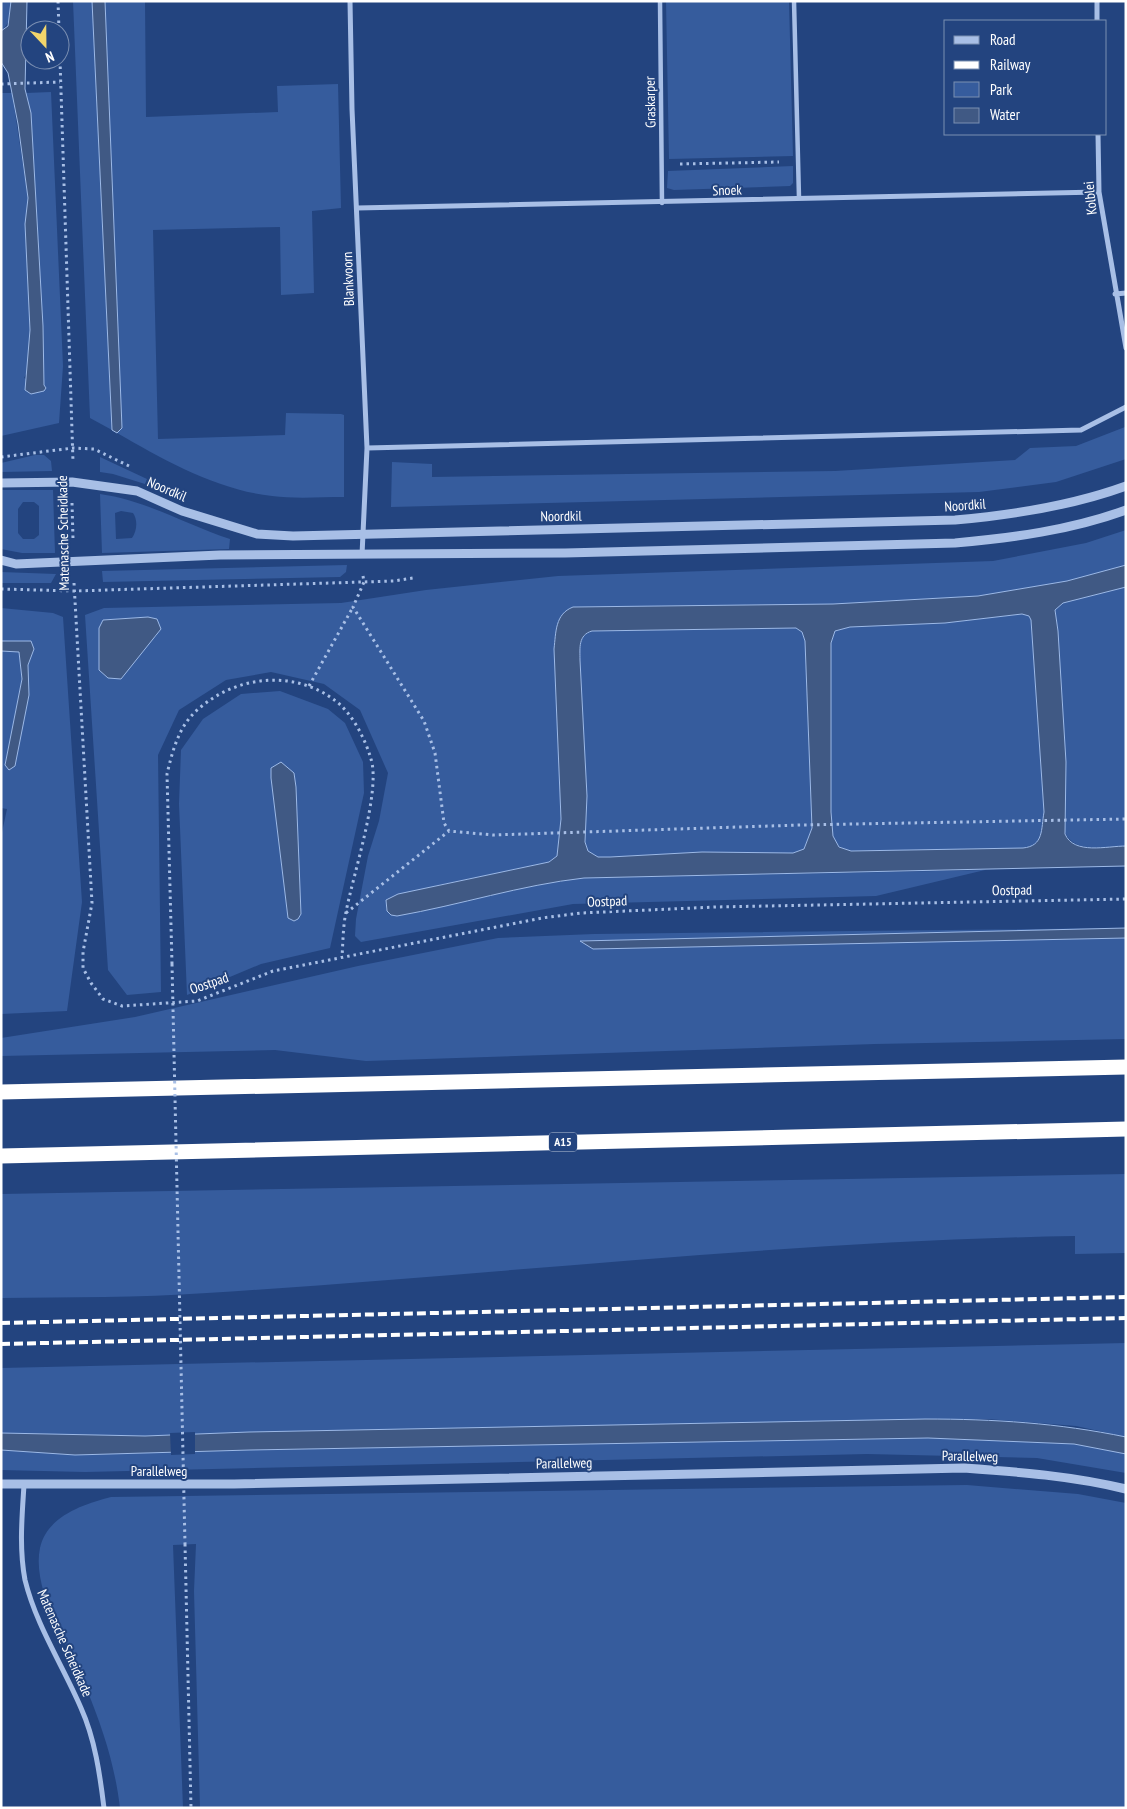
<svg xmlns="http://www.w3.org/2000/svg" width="1127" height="1809" viewBox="0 0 1127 1809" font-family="'PT Sans Narrow',sans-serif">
<rect width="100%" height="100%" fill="#23447f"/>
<!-- green -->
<path fill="#365c9d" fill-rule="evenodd" d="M1 1H11C12 13 10 24 1 31Z
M73 1H92L112 430 90 418Z
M105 1H145L146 117 278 112 277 86 338 84 341 208 312 211 314 293 281 295 280 227 153 230 158 439 285 435 286 413 341 414 344 415V497C320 497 295 499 272 496 217 490 164 460 117 433L122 428Z
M666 1H789L793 156 669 159Z
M51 92 63 366 59 423 1 436V93H12L28 198 25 224 30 330 27 372 24 378 46 388 44 385 43 326 31 113 26 93Z
M793 166V183L790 186 674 190 667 188 668 171Z
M1125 427 1126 459 1056 482 979 492 391 507 392 462 432 464V477L835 471 1015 460 1030 448 1076 446Z
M35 455H44L51 461 52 471 1 472V463Z
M100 457 147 479 145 484 113 474 100 472Z
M1 490H53L55 553H22L1 549ZM23 502H34L39 506V535L34 539H23L18 533V509Z
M100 494C145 500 187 525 230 539L229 549 102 553ZM121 511 133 513C138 520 137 531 132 538L116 539 115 513Z
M1126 530V565L1067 581 978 596 833 604 573 607C555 614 556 633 554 649L561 819 557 856 549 862 439 885 386 900V909L397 916C460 905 521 885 584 878L985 870 876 896 573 904 361 942 355 936 356 919 368 856 379 821 388 773 360 710 324 684 271 672 226 680 179 710 158 755 161 992 127 995 108 970 85 615 104 608 341 603 426 590 558 576 993 561 1086 543ZM148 617 157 619V635L146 646 120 679 102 620Z
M347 565 346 572 340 577 103 582 102 571Z
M1 572 56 574 51 583H1Z
M1126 587V846C1105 846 1071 855 1064 829L1066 762 1058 631 1055 610 1063 603Z
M1 608 53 613 63 617 82 902 67 1011 1 1014V837L7 809 1 808V651L19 652 22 679 5 765 29 695 28 665 34 649 30 641H1Z
M1022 614 1029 616 1031 620 1044 812C1041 829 1044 846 1023 848L847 851C830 843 832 829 831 812V643L835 631 850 627 945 623Z
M796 628 802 632 805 641 812 828 804 849 793 853 702 852 610 857H598L588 851 585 842 587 796 580 660C580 648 578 635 592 631Z
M280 691 328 709 345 723 363 762 364 793 330 948 261 964 187 995 179 804 181 750 203 719 241 694ZM271 778 296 787 301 914 288 918Z
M1126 928 581 941 593 949 1126 938V1039L875 1044 366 1061 275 1050 1 1056V1038L135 1017 358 966 498 938 594 934Z
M1126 1174V1253L1075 1254V1236C785 1241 496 1275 207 1293 138 1298 70 1297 1 1298V1194Z
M1126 1343V1437L1076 1426 987 1419 249 1432 145 1436 1 1433V1368Z
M928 1438 1074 1444 1126 1454V1473L1037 1458 867 1454 85 1472 1 1470V1450L75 1455 250 1450Z
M967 1485 1078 1494 1126 1503V1808H200L194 1591 196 1544 173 1545 183 1808H120C115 1766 103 1729 87 1690 71 1650 31 1591 40 1548 47 1516 84 1504 111 1497Z"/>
<!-- water -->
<path fill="#405984" stroke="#9cb9e7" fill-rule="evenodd" d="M11 1H27L25 89 31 113 43 326 44 385 46 388 44 391 31 394 25 390 30 330 25 224 28 198 18 124 8 73 1 62V31L8 26Z
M92 1H105L122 428 117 433 112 430Z
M1126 565V587L1063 603 1055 610 1058 631 1066 762 1065 834C1074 855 1107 846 1126 846V866L584 878C521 885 460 905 397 916L391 915 387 911 386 900 398 894 549 862 557 856 561 819 554 649C556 632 555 614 573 607L833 604 978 596 1067 581ZM1022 614 1029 616 1031 620 1044 812C1041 829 1044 846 1023 848L851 851 839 847 833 836 831 812V643L835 631 850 627 945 623ZM796 628 802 632 805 641 812 828 804 849 793 853 702 852 610 857H598L588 851 585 842 587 796 580 660C580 648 578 635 592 631Z
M148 617 157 619 161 629 121 679 108 678 99 670V628L103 620Z
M1 641H31L34 649 28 665 29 695 15 766 9 770 5 765 22 679 19 652 1 651Z
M281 762 294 773 296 787 301 914 298 919 294 921 288 918 271 778V768Z
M1126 928V938L593 949 580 941Z
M925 1419C994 1419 1058 1423 1126 1437V1454L1074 1444 928 1438 250 1450 75 1455 1 1450V1433L145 1436 249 1432Z"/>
<!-- pier -->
<path fill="#23447f" d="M195 1432V1454L171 1455 170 1433Z"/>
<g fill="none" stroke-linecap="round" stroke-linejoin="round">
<!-- path -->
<path stroke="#a8bfe6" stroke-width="3" stroke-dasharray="2.5 4" stroke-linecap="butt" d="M58 1 59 30
M60 60 73 462
M1 84 60 82
M680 164 779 162
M1 457 73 448 94 449 129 466
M72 503 73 539
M363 576 364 582 353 607 424 721 435 753 444 823 449 831 493 835 800 825 1126 819
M74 583 92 903 83 952V968L91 983 103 999 122 1006 197 1001 273 971 542 918 581 913 716 907 1126 899
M1 589 75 591 394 581 413 578
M309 686 353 607
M346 913 449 831
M172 964 167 774C172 753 178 729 194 713 231 677 290 668 333 699 351 711 365 738 371 759 381 791 353 875 346 912 343 926 343 942 342 957
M185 1544 191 1808"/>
<!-- pedestrian -->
<path stroke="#a8bfe6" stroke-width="4.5" d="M660 1 662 203
M794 1 799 198"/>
<!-- minor -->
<path stroke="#a8bfe6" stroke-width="5" d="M350 1 352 109 367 448 362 555
M1097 1V21
M1098 134 1099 192 1126 348
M357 208 1099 192
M1115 294 1126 293
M367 448 1081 430 1126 407
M24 1485C22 1517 19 1548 25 1580 36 1625 63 1666 81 1708 95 1739 100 1775 104 1808"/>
<!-- tertiary -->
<path stroke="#a8bfe6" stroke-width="9" d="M1 483 72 482 137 491 182 511 257 534 293 536 955 520C1013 515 1071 506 1126 486
M1 560 16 564 220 555 565 553 955 543C1012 538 1071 530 1126 510
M1 1484H234L964 1468C1019 1472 1072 1476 1126 1489"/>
<!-- motorway -->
<path stroke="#fff" stroke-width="15" d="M1 1092 1126 1067
M1 1156 1126 1129"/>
<!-- rail -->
<path stroke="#fff" stroke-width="4" stroke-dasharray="9 4" stroke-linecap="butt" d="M1 1323 1126 1297
M1 1344 1126 1318"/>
<!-- path-bridge -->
<path stroke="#a8bfe6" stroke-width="3" stroke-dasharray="2.5 4" stroke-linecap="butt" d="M172 964 185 1544"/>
</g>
<g text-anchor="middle" stroke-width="4" stroke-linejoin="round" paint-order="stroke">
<!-- shield labels -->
<rect fill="#23447f" stroke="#bdc7d9" stroke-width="1" x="549" y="1132.5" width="28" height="19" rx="4"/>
<g font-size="12" font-weight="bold" fill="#fff">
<text x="563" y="1146">A15</text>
</g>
<!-- street labels -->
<g font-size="14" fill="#fff" stroke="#23447f">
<text transform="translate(650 102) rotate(-91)" y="5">Graskarper</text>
<text transform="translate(727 190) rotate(-2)" y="5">Snoek</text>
<text transform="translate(1090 198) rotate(-96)" y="5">Kolblei</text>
<text transform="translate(348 279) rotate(-92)" y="5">Blankvoorn</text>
<text transform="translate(167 489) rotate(23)" y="5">Noordkil</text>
<text transform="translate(965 505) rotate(-4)" y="5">Noordkil</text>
<text transform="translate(561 516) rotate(-1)" y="5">Noordkil</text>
<text transform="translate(63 533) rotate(-91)" y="5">Matenasche Scheidkade</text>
<text transform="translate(1012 890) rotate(-1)" y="5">Oostpad</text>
<text transform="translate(607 901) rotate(-2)" y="5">Oostpad</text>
<text transform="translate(209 983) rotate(-19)" y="5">Oostpad</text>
<text transform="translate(970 1456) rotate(1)" y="5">Parallelweg</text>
<text transform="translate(564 1463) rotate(-1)" y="5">Parallelweg</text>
<text x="159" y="1476">Parallelweg</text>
<text transform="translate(65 1643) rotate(66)" y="5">Matenasche Scheidkade</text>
</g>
</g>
<!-- border -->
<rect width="1127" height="1809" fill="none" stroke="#ffffff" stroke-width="5"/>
<!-- legend -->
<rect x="944" y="20" width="162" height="115" fill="#23447f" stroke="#7b8fb2"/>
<rect x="954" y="36" width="25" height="8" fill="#a8bfe6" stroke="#7b8fb2"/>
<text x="990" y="45" font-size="15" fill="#ffffff">Road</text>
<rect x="954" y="61" width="25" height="8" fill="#ffffff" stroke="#7b8fb2"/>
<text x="990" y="70" font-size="15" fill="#ffffff">Railway</text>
<rect x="954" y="82" width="25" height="15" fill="#365c9d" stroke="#7b8fb2"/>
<text x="990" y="95" font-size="15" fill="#ffffff">Park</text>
<rect x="954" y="108" width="25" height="15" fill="#405984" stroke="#7b8fb2"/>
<text x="990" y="120" font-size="15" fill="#ffffff">Water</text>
<!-- north arrow -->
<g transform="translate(45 45) rotate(158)"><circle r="24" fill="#23447f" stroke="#7b8fb2"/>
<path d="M0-4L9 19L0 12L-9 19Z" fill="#f2d56b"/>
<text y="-8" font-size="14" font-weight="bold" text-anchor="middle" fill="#ffffff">N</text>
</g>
</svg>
